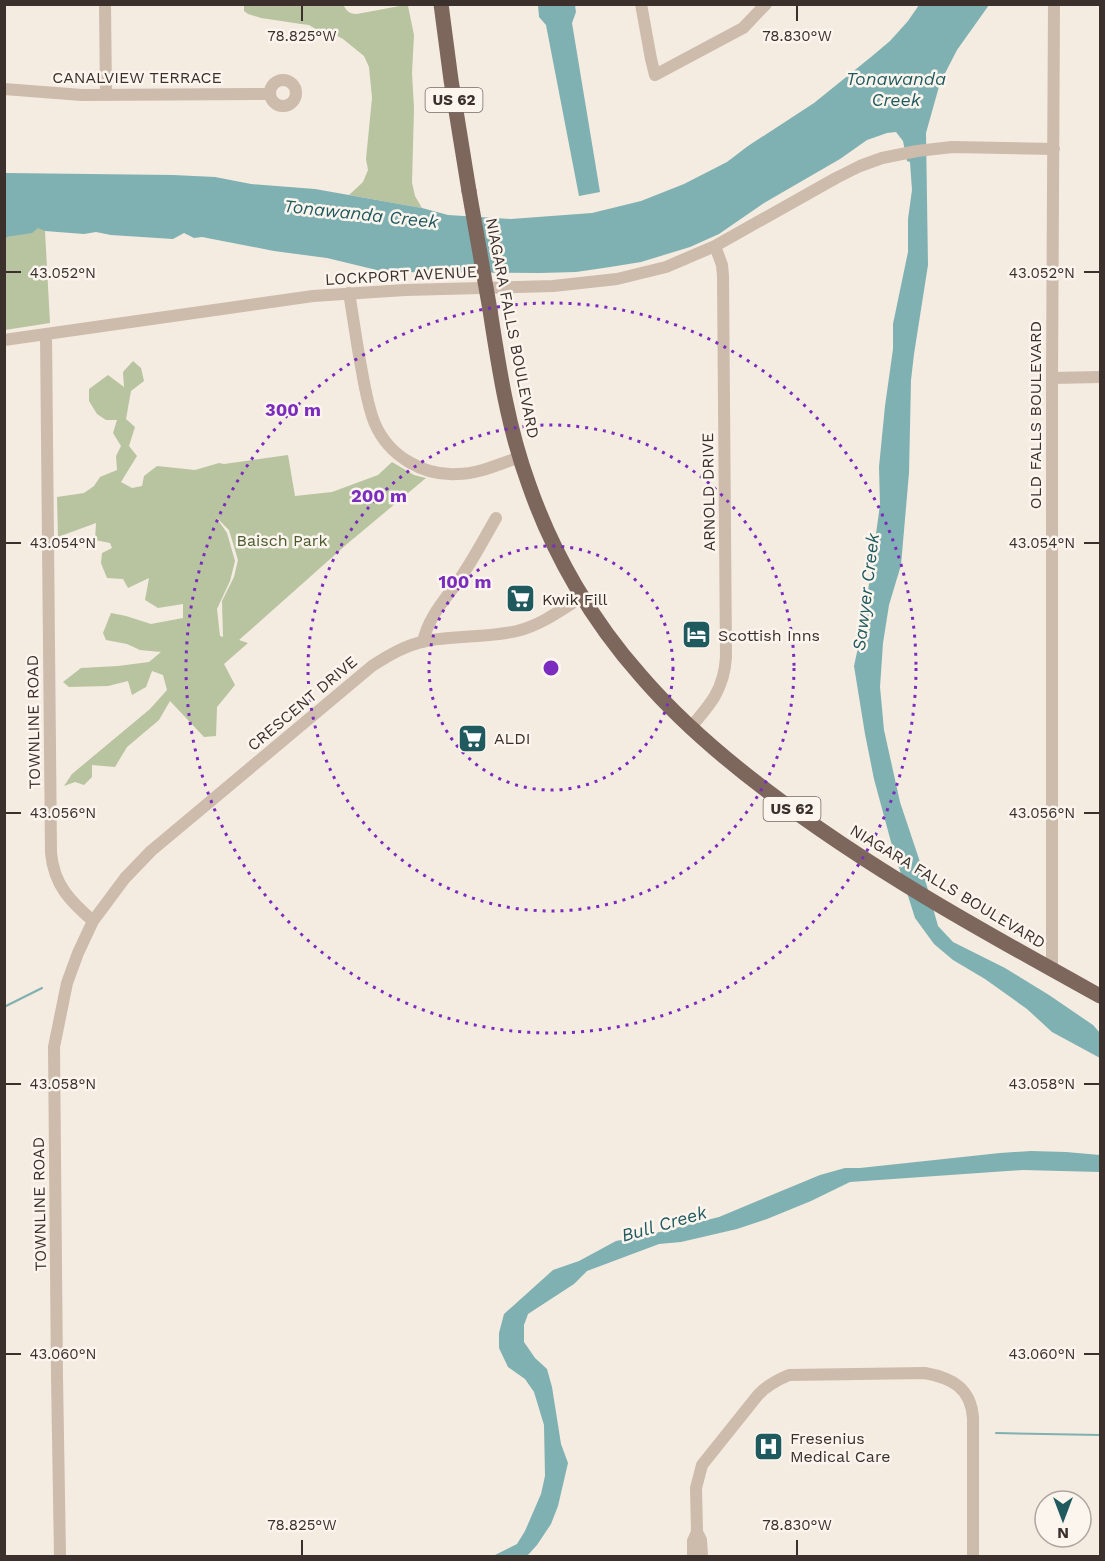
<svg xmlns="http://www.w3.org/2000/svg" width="1105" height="1561" viewBox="0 0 1105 1561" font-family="'Work Sans',sans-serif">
<rect width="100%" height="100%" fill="#f4ebe1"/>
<!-- green -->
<path fill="#b8c4a0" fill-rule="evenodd" d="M244 4H343C346 11 350 14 357 14L405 5 408 6 414 35 412 73 414 108 412 183 415 196 422 208 349 195 363 182 368 170 366 159 372 98 369 67 364 56 343 39 330 32 319 31 309 25 301 24 261 18 248 14 244 11Z
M38 227 45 231 50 323 5 330V241L7 237 28 233Z
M133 361 141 368 144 381 131 391 126 419 135 427 129 446 137 456 121 482 132 488 142 486 144 476 157 466 195 470 219 463 224 464 288 455 295 496 332 492 378 475 392 462 414 475 426 478 347 544 239 640 248 643 224 664 235 685 217 707 216 736 204 737 170 701 159 720 127 747 115 767 92 765V777L84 785 75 782 64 786 72 774 150 709 167 690 163 675 152 671 146 687 132 695 128 681 108 686 69 687 63 682 81 668 118 666 149 662 161 652 140 650 127 644 106 640 103 633 111 613 126 616 151 624 183 618V604L158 608 145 600 149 578 128 588 123 579 107 578 101 563 102 553 112 548 110 543 95 540 96 523 58 537 57 497 84 493 94 486 100 477 117 470 116 456 121 446 113 433 117 420H106L97 414 89 401V389L108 375 124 387 123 372ZM216 517 229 530 238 560 234 577 222 601 223 637 220 636 217 609 230 581 235 561 227 533Z"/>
<!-- water -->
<path fill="#7fb0b2" d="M538 5H575L576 12 572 23 600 192 579 196 546 25 539 17Z
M919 5H989L957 50 940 83 926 133 928 265 914 354 911 380 909 473 901 565 889 605 883 643 880 687 884 730 900 802 921 865 938 926 953 942 1005 968 1049 995 1093 1025 1100 1033V1058L1052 1032 1027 1009 985 979 953 960 934 944 915 918 891 842 874 779 865 734 854 666 864 620 880 505 879 467 885 406 893 349V324L908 252V219L912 190 910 162 907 161 903 141 896 132 887 133 867 140 840 159 764 203 719 234 690 247 641 262 610 267 576 272 540 273 385 272 327 258 274 251 202 237 194 238 184 233 173 239 111 235 96 232 84 234 45 231 38 228 32 233 7 237 5 241V173L173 175 215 177 251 184 315 189 422 208 448 215 511 219 592 213 641 201 684 184 727 162 748 146 814 103 871 57 890 41 908 21Z
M1031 1151 1066 1152 1100 1155V1172L1023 1170 850 1182 811 1201 767 1219 737 1229 681 1242 659 1244 587 1271 574 1284 528 1314 524 1325V1342L535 1358 547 1369 552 1387 561 1444 568 1463 558 1506 551 1524 537 1545 527 1556H493L517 1544 525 1531 541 1494 545 1476 544 1425 534 1392 525 1379 508 1367 499 1348V1333L504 1314 553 1270 579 1261 616 1241 648 1235 719 1217 820 1175 845 1168H860L1000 1153Z"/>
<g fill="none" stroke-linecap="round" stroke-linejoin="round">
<!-- stream -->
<path stroke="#7fb0b2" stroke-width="2" d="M4 1007 42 988
M996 1433 1100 1435"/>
<!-- minor -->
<path stroke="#cdbbac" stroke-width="12" d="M105 4 106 95
M641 4 651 59 655 75 743 28 766 4
M270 93a13 13 0 1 1 26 0a13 13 0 1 1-26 0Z
M4 89 82 95 269 94
M349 293C353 316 356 339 360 361 364 382 367 405 375 424 389 456 423 476 457 474 478 474 500 464 520 457
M46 334 51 853C54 885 70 901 93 921
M4 340 313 296 405 290 553 286 617 279 666 267 715 246 836 178 860 166 882 158 917 151 952 147 1054 149
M1052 378 1100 377
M423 642C429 614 448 597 463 574 475 556 485 537 496 518
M690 728C711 704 724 689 726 657L723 276 722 265 715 246
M1052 969V378L1054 4
M697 1532 701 1540 702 1556
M60 1556 57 1377 54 1047 67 983 78 953 93 921 125 878 151 851 372 666C389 655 406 645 426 641 456 635 487 638 517 631 541 625 561 610 582 597
M693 1556V1541L697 1532 696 1488 702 1465 758 1395C767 1385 777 1380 789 1375L925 1373C952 1378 971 1388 973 1418V1556"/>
<!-- major -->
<path stroke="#7d675c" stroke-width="15" d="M441 4 451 80 469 191
M490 310C499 369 508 428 529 485 553 554 592 621 641 676 678 719 721 756 766 790 871 870 986 933 1100 996"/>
<!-- major-bridge -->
<path stroke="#7d675c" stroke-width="15" d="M469 191 490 310"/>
</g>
<!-- ticks -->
<path fill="none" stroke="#3b302b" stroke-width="2" d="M302 6V21M797 6V21M6 272H21M1084 272H1099M6 543H21M1084 543H1099M6 813H21M1084 813H1099M6 1084H21M1084 1084H1099M6 1354H21M1084 1354H1099M302 1540V1555M797 1540V1555"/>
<!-- distance rings -->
<g fill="none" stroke="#7b2cbf" stroke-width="3" stroke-dasharray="3 6">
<circle cx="551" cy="668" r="122"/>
<circle cx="551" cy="668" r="243"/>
<circle cx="551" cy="668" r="365"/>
</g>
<!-- icons -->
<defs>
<symbol id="supermarket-square" viewBox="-11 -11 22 22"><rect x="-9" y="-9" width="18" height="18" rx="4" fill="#1f5a5e" stroke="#fbf5ee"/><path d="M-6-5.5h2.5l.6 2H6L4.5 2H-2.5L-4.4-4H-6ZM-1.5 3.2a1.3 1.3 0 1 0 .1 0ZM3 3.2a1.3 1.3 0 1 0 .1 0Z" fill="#fff"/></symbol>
<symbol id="hotel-square" viewBox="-11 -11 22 22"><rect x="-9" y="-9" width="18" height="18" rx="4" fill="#1f5a5e" stroke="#fbf5ee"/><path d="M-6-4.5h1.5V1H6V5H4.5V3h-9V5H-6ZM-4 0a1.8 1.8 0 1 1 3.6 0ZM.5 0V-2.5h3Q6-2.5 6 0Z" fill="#fff"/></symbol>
<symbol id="hospital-square" viewBox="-11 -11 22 22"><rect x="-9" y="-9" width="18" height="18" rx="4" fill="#1f5a5e" stroke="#fbf5ee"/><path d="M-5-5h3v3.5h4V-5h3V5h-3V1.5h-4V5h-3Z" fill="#fff"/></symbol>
</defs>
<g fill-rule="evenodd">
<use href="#supermarket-square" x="504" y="582" width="33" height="33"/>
<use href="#hotel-square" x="680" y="618" width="33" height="33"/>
<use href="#supermarket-square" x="456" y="722" width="33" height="33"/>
<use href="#hospital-square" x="752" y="1430" width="33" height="33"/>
</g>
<g text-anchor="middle" stroke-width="5" stroke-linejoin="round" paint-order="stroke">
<!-- shield labels -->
<g fill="#fbf5ee" stroke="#756b66" stroke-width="1.5">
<rect x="425.5" y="88" width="57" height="24" rx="4.5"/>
<rect x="763.5" y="797" width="57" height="24" rx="4.5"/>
</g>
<g font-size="15" font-weight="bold" fill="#3b302b">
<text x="454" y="105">US 62</text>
<text x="792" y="814">US 62</text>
</g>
<!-- street labels -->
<g font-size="16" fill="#3b302b" stroke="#fbf5ee">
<text x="137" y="83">CANALVIEW TERRACE</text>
<text transform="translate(401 275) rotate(-3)" y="6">LOCKPORT AVENUE</text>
<text transform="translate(513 328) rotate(79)" y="6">NIAGARA FALLS BOULEVARD</text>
<text transform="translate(1035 415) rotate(-90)" y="6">OLD FALLS BOULEVARD</text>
<text transform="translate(708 492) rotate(-91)" y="6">ARNOLD DRIVE</text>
<text transform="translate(302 703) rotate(-40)" y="6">CRESCENT DRIVE</text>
<text transform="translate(33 722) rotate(-91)" y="6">TOWNLINE ROAD</text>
<text transform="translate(948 886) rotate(31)" y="6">NIAGARA FALLS BOULEVARD</text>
<text transform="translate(39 1204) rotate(-91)" y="6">TOWNLINE ROAD</text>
</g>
<!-- park labels -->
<g font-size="16" fill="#4a5a2e" stroke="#fbf5ee">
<text x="282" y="546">Baisch Park</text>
</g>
<!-- poi labels -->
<g font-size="16" fill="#3b302b" stroke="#fbf5ee" text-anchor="start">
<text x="542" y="605">Kwik Fill</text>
<text x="718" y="641">Scottish Inns</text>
<text x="494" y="744">ALDI</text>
<text x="790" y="1444">Fresenius<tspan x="790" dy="18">Medical Care</tspan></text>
</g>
<!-- water labels -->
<g font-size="18" font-style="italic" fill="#1f5a5e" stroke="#fbf5ee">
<text x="896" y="85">Tonawanda<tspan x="896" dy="21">Creek</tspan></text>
<text transform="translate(361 214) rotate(6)" y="6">Tonawanda Creek</text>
<text transform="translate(866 592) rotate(-83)" y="6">Sawyer Creek</text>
<text transform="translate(664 1224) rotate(-16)" y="6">Bull Creek</text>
</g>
</g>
<g font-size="15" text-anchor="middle" fill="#3b302b" stroke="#fbf5ee" stroke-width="5" stroke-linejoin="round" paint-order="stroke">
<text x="302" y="41">78.825°W</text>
<text x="797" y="41">78.830°W</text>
<text x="1042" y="278">43.052°N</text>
<text x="63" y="278">43.052°N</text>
<text x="1042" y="548">43.054°N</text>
<text x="63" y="548">43.054°N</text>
<text x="63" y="818">43.056°N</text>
<text x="1042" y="818">43.056°N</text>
<text x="63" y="1089">43.058°N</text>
<text x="1042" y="1089">43.058°N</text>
<text x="63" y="1359">43.060°N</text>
<text x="1042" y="1359">43.060°N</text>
<text x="302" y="1530">78.825°W</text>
<text x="797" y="1530">78.830°W</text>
</g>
<circle cx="551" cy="668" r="9" fill="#7b2cbf" stroke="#fbf5ee" stroke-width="3"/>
<g font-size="18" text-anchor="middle" font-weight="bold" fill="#7b2cbf" stroke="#fbf5ee" stroke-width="5" stroke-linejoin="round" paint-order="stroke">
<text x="293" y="416">300 m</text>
<text x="379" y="502">200 m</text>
<text x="465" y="588">100 m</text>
</g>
<!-- border -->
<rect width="1105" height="1561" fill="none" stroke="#3b302b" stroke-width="12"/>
<!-- north arrow -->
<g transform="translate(1063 1519) rotate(180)"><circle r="28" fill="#fbf5ee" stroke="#aea6a0" stroke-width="1.5"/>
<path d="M0-4.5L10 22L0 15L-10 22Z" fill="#1f5a5e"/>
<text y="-9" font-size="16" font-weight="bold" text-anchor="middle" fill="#3b302b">N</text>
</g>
</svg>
